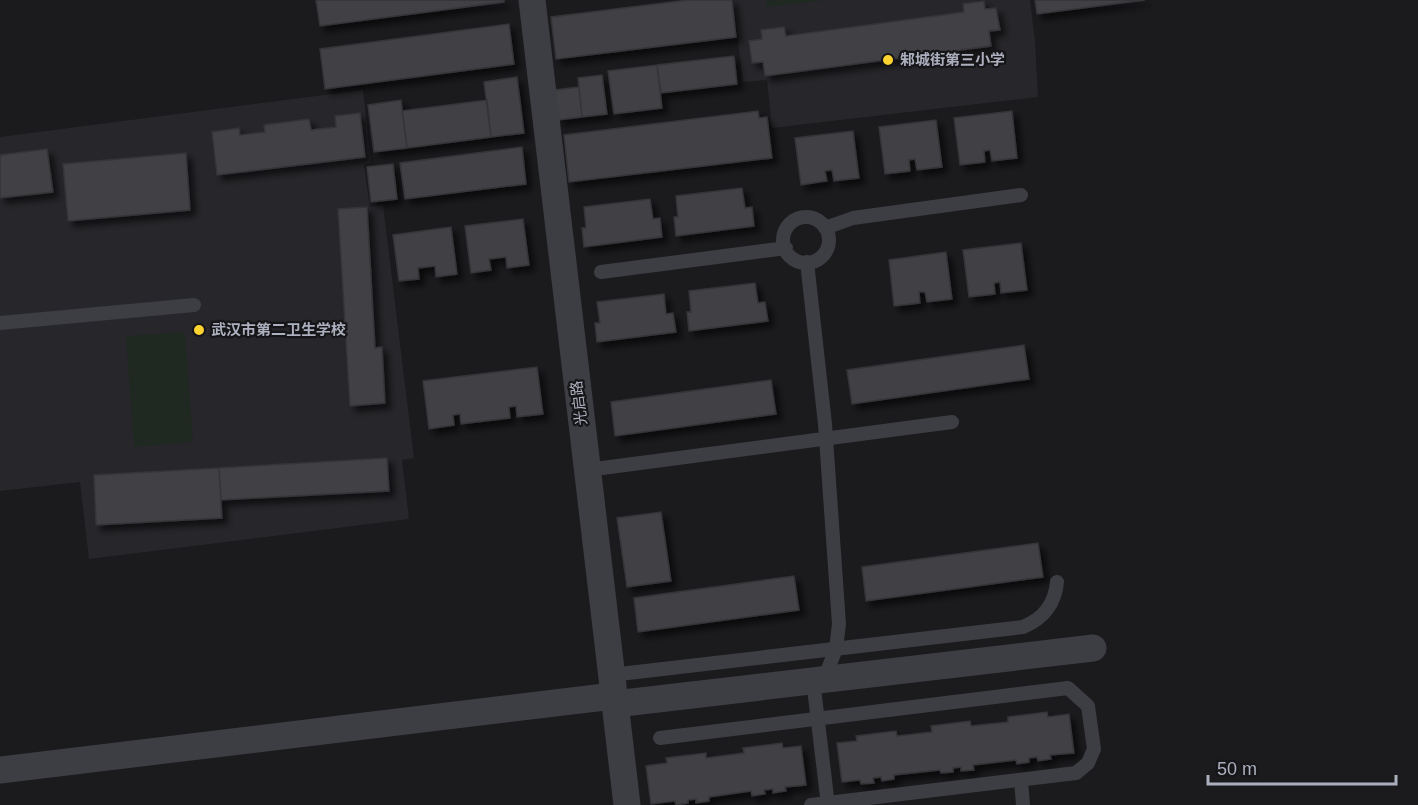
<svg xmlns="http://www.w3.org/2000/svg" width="1418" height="805" viewBox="0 0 1418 805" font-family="Arial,'Noto Sans SC',sans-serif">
<defs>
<filter id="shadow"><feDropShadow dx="5.5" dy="5.5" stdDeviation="3" flood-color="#0009"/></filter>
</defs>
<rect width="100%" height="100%" fill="#1b1a1d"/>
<!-- built -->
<path fill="#27262a" d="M733 0H1030L1035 41 1038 97 772 128 767 80 743 82Z
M363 90 371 163 364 165 370 207 383 205 414 458 402 460 409 519 89 559 80 482 0 491V137Z"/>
<!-- green -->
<path fill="#1f2922" d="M766 0H826L767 7Z
M185 332 193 442 134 447 126 336Z"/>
<!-- building -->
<path fill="#403f45" stroke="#353439" stroke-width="1.5" filter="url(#shadow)" d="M316 0H504V2L320 26Z
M688 0H732L736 37 556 59 551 17Z
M1035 0H1145L1037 14Z
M984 1 985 9 996 8 1000 30 989 31 991 46 765 76 763 62 752 63 749 41 762 39 761 30 784 27 786 36 964 12 963 4Z
M509 24 514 64 325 89 320 49Z
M734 56 737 84 661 93 657 65Z
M657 65 662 108 614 114 608 71Z
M602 75 607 114 582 117 578 78Z
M517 77 524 133 491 137 484 82Z
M579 87 582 117 558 120 555 90Z
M401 100 407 148 374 152 368 105Z
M487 100 491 137 407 148 402 111Z
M758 111 759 118 767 117 772 158 569 182 564 135Z
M1012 111 1017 158 992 161 990 150 984 151 985 162 960 165 954 118Z
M360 113 365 157 217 175 212 132 239 128 240 135 265 132 264 125 309 119 311 130 336 127 335 116Z
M936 120 942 167 917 170 915 159 909 160 910 171 885 174 879 127Z
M853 131 859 178 834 181 832 170 825 171 827 181 801 185 795 138Z
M522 147 526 184 405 199 400 163Z
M47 149 53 192 0 198V155Z
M186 153 190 210 68 221 63 164Z
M393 164 397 199 371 202 367 167Z
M742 188 745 208 752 207 754 226 676 236 674 217H678L676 196Z
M650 199 653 219 660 218 662 237 584 247 582 228H586L584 207Z
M367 207 375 348 382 347 385 403 350 406 338 209Z
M523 219 529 265 507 268 506 257 489 259 491 270 471 273 465 226Z
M451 227 457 274 436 277 435 266 418 268 419 279 399 281 393 235Z
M1021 243 1027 290 1001 293 1000 282 994 283 995 294 969 297 963 250Z
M946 252 952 299 927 302 925 292H919L920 303 894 306 889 260Z
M755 283 758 303 765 302 768 321 689 331 687 312H691L689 291Z
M664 294 666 314 673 313 676 332 597 342 595 323H600L597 302Z
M1024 345 1029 379 852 404 847 370Z
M537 367 543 414 517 417 516 406 509 407 510 418 461 424 460 414 453 415 454 425 429 429 423 381Z
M771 380 776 414 615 436 611 402Z
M387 458 389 491 221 500 219 468Z
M219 468 222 518 96 525 94 475Z
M661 512 671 581 627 587 617 518Z
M1038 543 1043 577 866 601 862 567Z
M794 576 799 610 638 632 634 598Z
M1047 712 1048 717 1069 714 1074 753 1050 755 1051 759 1038 761 1037 757 1029 758V762L1017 764 1016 760 973 765 974 770 961 771V767L953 768V772L941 773 940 770 894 775V779L882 781 881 777 873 778 874 783 861 784 860 780 842 782 837 743 857 741 856 736 896 731 897 736 932 732 931 726 970 721 971 726 1008 722V717Z
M782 743 783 748 801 746 806 785 785 787 786 791 773 793V789L764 790 765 794 752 796 751 791 709 797V801L696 803V799L688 800V803L676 805 675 801 651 804 646 766 667 763 666 758 706 753V758L744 753 743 748Z"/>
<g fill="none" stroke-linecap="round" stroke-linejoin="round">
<!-- lane -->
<path stroke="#3d3d44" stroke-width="14" d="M783 240a23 23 0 1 1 46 0a23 23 0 1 1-46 0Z
M825 228 853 218 1021 195
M807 262 825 424 839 624 836 649 824 679
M601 272 786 248
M0 323 194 305
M587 470 952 422
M611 675 1023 627C1044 618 1055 604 1057 582
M813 680 828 805
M660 738 1068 688 1088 706 1094 749 1088 763 1076 773 811 805
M1021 780 1023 805"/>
<!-- street -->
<path stroke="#3d3d44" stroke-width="27" d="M532 0 627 805
M615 704 1093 648
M0 770 613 696"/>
</g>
<!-- markers -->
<g fill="#ffd430" stroke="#161518" stroke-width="2">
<circle cx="888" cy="60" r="6"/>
<circle cx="199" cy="330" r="6"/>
</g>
<g text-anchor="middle" stroke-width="4.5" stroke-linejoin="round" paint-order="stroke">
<!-- poi labels -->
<g font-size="15" font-weight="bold" fill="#acafbd" stroke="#161518" text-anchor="start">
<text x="900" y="65">邾城街第三小学</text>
<text x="211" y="335">武汉市第二卫生学校</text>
</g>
<!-- street labels -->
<g font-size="15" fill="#acafbd" stroke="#161518">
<text transform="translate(579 403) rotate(-97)" y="5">光启路</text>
</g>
</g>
<!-- scale -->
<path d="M1208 775v9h188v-9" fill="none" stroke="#acafbd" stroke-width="3"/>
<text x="1217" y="775" font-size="18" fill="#acafbd" stroke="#161518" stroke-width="4.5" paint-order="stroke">50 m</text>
</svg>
